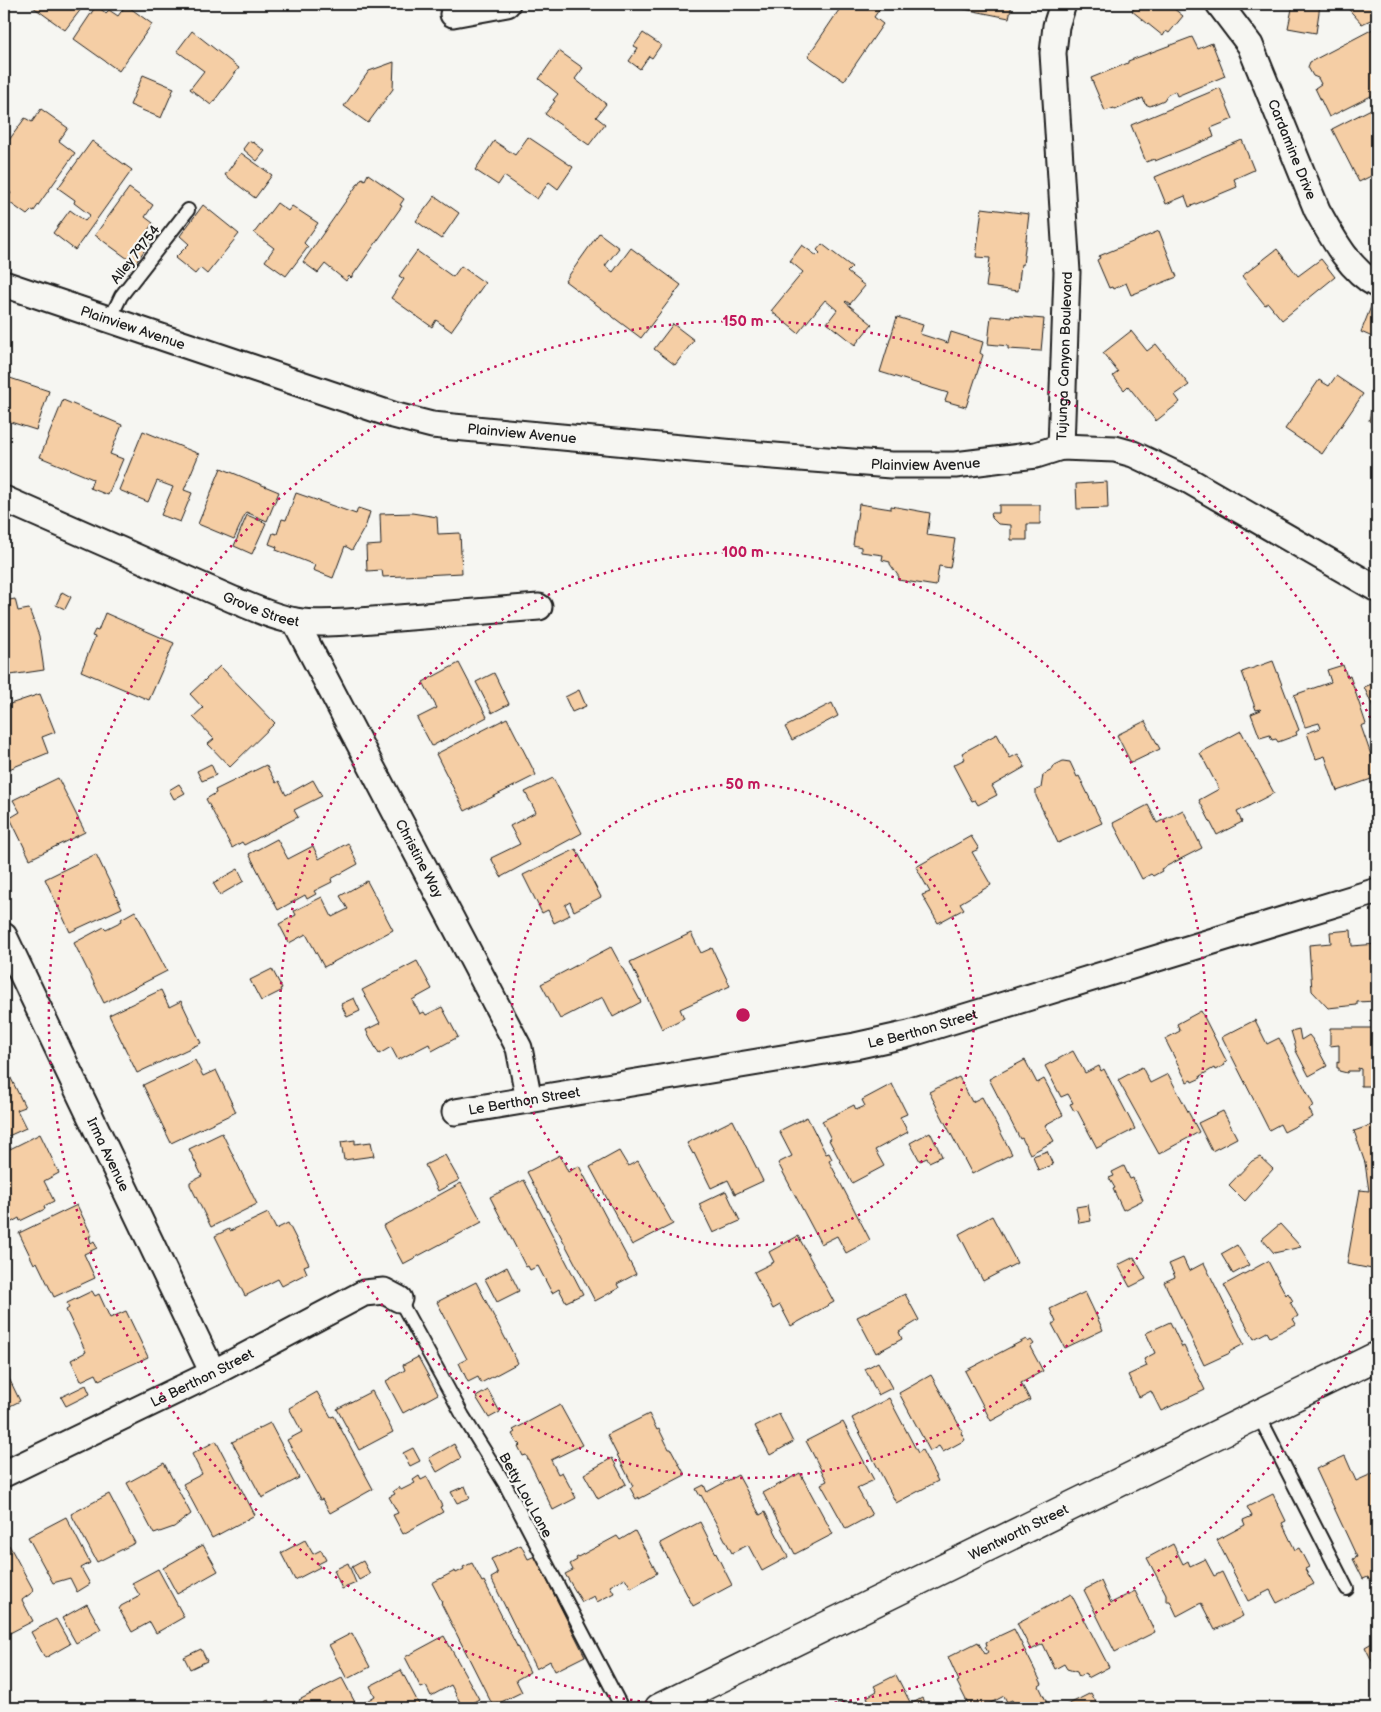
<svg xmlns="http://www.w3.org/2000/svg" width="1381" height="1712" viewBox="0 0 1381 1712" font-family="'Balsamiq Sans',sans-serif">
<rect width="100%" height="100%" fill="#f6f6f2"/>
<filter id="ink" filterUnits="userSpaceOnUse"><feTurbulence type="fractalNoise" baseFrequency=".02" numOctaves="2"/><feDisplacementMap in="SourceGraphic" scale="10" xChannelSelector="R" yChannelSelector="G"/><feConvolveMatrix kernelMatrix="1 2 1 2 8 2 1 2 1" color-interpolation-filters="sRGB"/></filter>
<g filter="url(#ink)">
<!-- building -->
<path fill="#f5cea5" stroke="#1c1c1c" d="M29 4H85L65 30Z
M843 4H883L874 17 883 24 844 81 808 56Z
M965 4H1012L1009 18 964 9Z
M1138 4H1168L1183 16 1169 33 1166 31 1163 36 1132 11Z
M1293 4 1320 5 1316 33 1288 28Z
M1344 4H1377V17L1362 24Z
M126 5 152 24 119 71 74 39 96 6 106 13 109 10 118 16Z
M1373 29 1377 37V93L1329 117 1315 88 1321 84 1318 78 1313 76 1308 67 1310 62Z
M192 31 239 68 211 105 190 89 204 71 177 51Z
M643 33 661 45 652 58 649 56 640 69 629 61 638 48 634 46Z
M1192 37 1198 49 1212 43 1225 76 1177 96 1175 91 1167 95 1164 100 1150 106 1145 104 1143 98 1115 110 1114 108 1105 111 1091 78 1128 63V61Z
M559 51 583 68 575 79 606 104 596 117 605 124 589 145 545 114 555 101 553 100 558 94 539 79Z
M394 62 393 89 368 123 344 106 369 71Z
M143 75 174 88 161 118 130 105Z
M1220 88 1233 119 1211 128 1214 137 1155 161 1154 159 1146 162 1131 125Z
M1377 106V173L1359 182 1332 129Z
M41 109 68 128 59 141 75 153 34 211 32 210 27 215 6 200 11 193 4 187V147L25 118 32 122Z
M528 137 573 167 558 189 549 182 537 199 504 176 498 185 475 170 494 141 515 155Z
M1242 140 1254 170 1234 179 1237 187 1189 207 1185 196 1166 204 1155 177Z
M92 141 132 170 75 250 53 233 70 210 85 221 90 215 74 203 75 200 58 188Z
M249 141 252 143 253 142 265 151 257 161 243 149Z
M241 153 272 175 255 198 225 175Z
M368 174 404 199 400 205 402 206 351 278 349 276 346 281 325 264 318 273 303 262 362 178 365 180Z
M129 188 153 205 145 217 153 223 146 233 153 238 135 264 95 235Z
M435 196 459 213 441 239 416 221Z
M277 203 288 211 292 206 318 223 304 243 308 247 286 276 265 261 274 248 254 233Z
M203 205 239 234 207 274 200 268 195 274 175 258 189 244 180 236Z
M982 208 1029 214 1023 265 1021 264 1018 291 986 287 990 258 976 257Z
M1159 231 1177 277 1131 295 1126 283 1113 289 1112 287 1109 288 1097 260 1100 258 1099 256Z
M599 233 619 248 605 266 613 272 631 248 681 285 641 338 565 281Z
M822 244 852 267 847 272 865 286 850 304 846 301 845 302 872 324 855 345 827 323 837 310 825 300 798 333 771 311 803 272 790 261 802 245 817 256 820 253 817 250Z
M1277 249 1298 276 1321 259 1335 277 1282 320 1268 303 1265 305 1242 276Z
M417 251 453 277 461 266 485 283 451 331 436 320 432 327 391 298 404 279 399 276Z
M1372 304 1377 306V339L1361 332Z
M991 316 1011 318V316L1044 319 1041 351 1008 349V346L988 344Z
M897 317 923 325 920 334 948 343 951 332 983 342 980 353 983 355 966 407 945 401 948 393 880 372Z
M673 324 694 340 675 365 654 349Z
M1131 331 1147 351 1156 344 1189 385 1175 395 1180 402 1156 421 1128 386 1124 390 1113 376 1118 372 1103 353Z
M4 376 49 391 36 430 4 420Z
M1336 376 1363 394 1322 454 1285 429 1319 380 1329 386Z
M1377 379V423L1369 421Z
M63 400 122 425 110 454 123 459 108 495 90 488 93 479 40 457Z
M143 431 199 454 184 490 192 493 180 522 161 515 173 487 157 481 148 502 119 490Z
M221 468 279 492 267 521 246 512 234 539 198 524Z
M1107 482 1108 508 1077 509 1076 484Z
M296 493 356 514 358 508 370 512 366 525 352 550 345 546 333 578 313 570 315 565 276 550 277 547 269 544 273 533 277 534 282 519 286 520Z
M859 504 891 509V506L930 513 927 535 955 539 950 568 939 566 936 586 898 580 899 577 890 564V562L882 560 883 555 861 552V547L853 545Z
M999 505H1040V524H1027V540H1011V525L998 524 992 518 991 513H999Z
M412 513 437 517 438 534 460 533 462 573 383 577 382 570 367 571 366 546 381 545 380 514Z
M247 515 266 523 252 554 234 546Z
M62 592 71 597 65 609 56 605Z
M15 599 18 611 29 609 39 636 44 670 4 676V601Z
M105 613 174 643 149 700 81 671 95 637 92 636 95 630 98 631Z
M1273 661 1299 730 1296 732 1297 735 1278 742 1276 739 1272 740 1270 735 1260 738 1251 714 1261 710 1260 709 1256 710 1242 672Z
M459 663 487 717 432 746 417 718 437 708 423 682Z
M1343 665 1347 677 1350 676 1366 724 1361 726 1377 772V777L1337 791 1325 756 1316 759 1307 733 1321 728 1319 723 1305 727 1294 695 1331 682 1327 670Z
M220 666 275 723 230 767 208 744 214 739 193 717 203 708 190 694Z
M494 673 509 704 492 713 476 682Z
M1377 682V716L1364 687Z
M579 690 586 706 572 712 565 697Z
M40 694 55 732 42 737 48 753 4 771V706Z
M832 703 838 716 792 740 785 727Z
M507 718 536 775 465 811 436 754Z
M1145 721 1160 749 1131 763 1117 735Z
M1241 731 1274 793 1237 812 1242 822 1217 835 1199 800 1219 789 1200 753Z
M997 734 1010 758 1018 754 1025 767 992 786 997 795 978 805 975 800 972 801 953 765 965 759 962 753Z
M1063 761 1070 762 1077 777 1079 776 1102 823 1058 843 1036 796V790L1041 788 1043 775 1052 770 1055 765Z
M211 764 216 775 202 781 197 771Z
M266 765 276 783 279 781 286 795 313 780 322 796 294 810 298 817 244 845 242 842 232 848 206 799 216 793 215 790Z
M58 778 85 832 30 859 10 818 20 812 13 800Z
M553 778 582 833 501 877 491 858 520 844 510 826 536 812 525 792Z
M179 784 185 793 174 799 169 790Z
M1148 805 1157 823 1183 810 1202 848 1161 869 1162 871 1153 876 1151 874 1142 879 1113 823Z
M971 836 979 849 972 852 991 885 960 903 964 909 938 923 922 895 930 892 916 867Z
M277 839 288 859 313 846 319 859 348 843 358 864 331 879 332 882 314 891 316 894 307 899 305 895 278 910 249 854Z
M576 849 601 897 574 911 570 902 565 905 570 915 554 923 548 910 542 913 523 875Z
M96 854 122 908 70 932 45 879Z
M238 869 244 881 220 895 213 883Z
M367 881 393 930 324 967 306 934 289 943 279 924 296 915 294 911 322 897 332 917 348 909 340 896Z
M135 911 167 971 104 1003 74 943 104 927 106 929 122 921 121 919Z
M1351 930 1352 946 1377 944V1001L1357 1002V1005L1328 1008 1312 991 1309 945 1331 943 1330 932Z
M691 933 701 953 712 948 730 986 680 1009 684 1018 662 1029 630 962Z
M611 947 641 1002 613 1017 603 997 560 1019 541 984Z
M417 961 432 989 412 1000 415 1006H416L420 1014 424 1012 426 1015 442 1007 458 1037 432 1051 429 1044 398 1060 391 1047 379 1054 366 1030 380 1023 362 990Z
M272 969 282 988 280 989 281 991 261 1001 250 980Z
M161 990 169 1007 181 1001 201 1043 137 1073 109 1015Z
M354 998 360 1011 347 1017 341 1004Z
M1201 1011 1227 1062 1224 1063 1225 1065 1215 1070 1214 1068 1200 1076 1201 1078 1192 1082 1191 1080 1187 1082 1165 1039 1180 1031 1177 1024Z
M1255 1020 1267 1044 1279 1038 1314 1106 1309 1109 1313 1117 1284 1132 1280 1124 1269 1130 1222 1037Z
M1330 1028H1377V1086H1361V1069L1358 1068V1071H1348L1347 1073 1339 1071V1068H1337V1062L1339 1063V1045L1330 1046Z
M1299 1029 1301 1040 1309 1035 1313 1040 1327 1066 1309 1076 1295 1049 1296 1048 1291 1031Z
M1073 1051 1085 1073 1099 1066 1101 1071 1104 1069 1135 1129 1097 1148 1077 1110 1074 1111 1070 1104 1073 1103 1068 1094 1061 1097 1045 1066Z
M195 1060 203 1076 216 1070 236 1112 171 1143 143 1085Z
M1025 1060 1037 1083 1044 1079 1063 1115 1045 1125 1054 1141 1030 1154 1022 1138 1020 1139 989 1079Z
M4 1064 25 1107 17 1110 26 1128 4 1138Z
M1142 1067 1150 1083 1168 1074 1199 1132 1159 1154 1118 1080Z
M959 1077 972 1102 982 1097 1012 1154 972 1174 929 1092Z
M892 1084 907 1114 900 1117 908 1132 875 1150 884 1166 852 1183 829 1140 831 1139 822 1121 854 1105 856 1110 865 1106 862 1100Z
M1223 1111 1237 1138 1212 1151 1198 1123Z
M807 1117 826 1154 829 1153 832 1159 829 1161 870 1240 846 1253 837 1236 821 1244 778 1163 792 1156 779 1131Z
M733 1120 763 1181 735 1194 728 1180 711 1188 694 1153 693 1154 687 1143Z
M1377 1123V1270L1347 1264 1360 1190 1369 1191 1365 1163 1354 1131Z
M930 1132 942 1156 929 1162 927 1158 920 1161 910 1143Z
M222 1133 257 1204 211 1227 190 1185V1182L202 1176 189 1149Z
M40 1134 59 1173 44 1181 54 1201 44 1206 45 1209 20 1221 19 1218 10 1223 4 1211V1152Z
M355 1140V1144L371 1142 374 1156 344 1160 341 1142Z
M619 1151 628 1166 638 1161 673 1224 632 1245 590 1167Z
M1047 1151 1053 1165 1038 1170 1033 1156Z
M445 1155 459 1180 438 1191 425 1165Z
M560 1155 568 1172 579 1166 636 1274 617 1284 619 1288 595 1301 527 1172Z
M1260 1157 1273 1169 1245 1201 1229 1185 1252 1161Z
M1124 1166 1130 1179 1133 1178 1143 1200 1123 1210 1113 1189 1115 1188 1109 1178 1114 1176 1112 1172Z
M524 1180 583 1294 566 1302 559 1289 552 1293 538 1266 530 1270 528 1266 526 1267 490 1197Z
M461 1183 482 1222 403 1264 383 1226Z
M726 1191 740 1221 713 1233 699 1204Z
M77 1205 92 1236H89L91 1243 94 1241 97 1248 84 1254 95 1278 54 1297 37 1262 34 1264 19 1233Z
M1088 1205 1091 1221 1079 1223 1076 1207Z
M268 1213 276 1229 288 1223 309 1264 304 1266 307 1273 282 1286 278 1279 245 1296 215 1236 229 1229 230 1231Z
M992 1216 1017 1263 983 1281 959 1234Z
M1280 1224 1301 1247 1274 1253 1262 1239Z
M798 1236 834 1302 791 1326 780 1305 773 1309 754 1272 774 1262 769 1252Z
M1237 1245 1249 1265 1233 1274 1221 1254Z
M1134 1257 1146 1279 1130 1287 1118 1265Z
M1183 1258 1189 1271 1204 1263 1244 1344 1229 1352 1230 1353 1204 1365 1164 1282 1175 1277 1169 1264Z
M1268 1261 1286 1295 1288 1293 1293 1301 1290 1302 1298 1316 1293 1319 1296 1324 1270 1337 1267 1332 1254 1339 1224 1285Z
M507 1267 519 1291 497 1302 485 1279Z
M476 1282 518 1363 481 1383 478 1377 468 1382 459 1363 467 1359 437 1302Z
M92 1291 95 1296 99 1294 110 1318 126 1311 148 1357 99 1380 96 1374 81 1381 71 1360 86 1352 66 1310 69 1308 67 1303Z
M1085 1292 1103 1330 1065 1348 1052 1324 1056 1322 1050 1309Z
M905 1294 919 1320 899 1332 902 1339 876 1353 857 1317Z
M1170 1322 1182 1347 1184 1346 1205 1390 1161 1411 1151 1391 1139 1397 1128 1375 1147 1366 1144 1359 1155 1353 1146 1333Z
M1026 1339 1028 1342 1031 1340 1034 1344 1030 1347 1043 1371 1021 1383 1030 1400 991 1421 965 1371Z
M418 1357 438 1394 403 1413 386 1381 405 1370 403 1365Z
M878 1362 892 1388 878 1395 865 1369Z
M4 1368 20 1401 4 1409Z
M931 1375 963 1432 961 1433 965 1440 943 1452 939 1446 930 1451 899 1393Z
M86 1385 90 1394 66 1406 61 1397Z
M488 1390 500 1412 489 1418 476 1397Z
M372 1391 393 1432 359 1450 337 1409Z
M317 1392 331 1417 334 1416 373 1489 330 1513 322 1499 320 1500 287 1440 302 1432 289 1408Z
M889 1398 918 1453 922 1450 938 1481 896 1503 852 1418Z
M560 1405 582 1445 551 1460 558 1474 562 1472 576 1498 553 1510 526 1455 523 1456 518 1446 521 1445 519 1443 518 1444 512 1434 515 1432 513 1430Z
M649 1414 657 1430 659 1429 669 1449H671L685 1475 639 1499V1497L636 1499 630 1488 633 1486 607 1435Z
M779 1414 793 1442 770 1455 755 1426Z
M843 1422 874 1480 857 1488 872 1515 846 1529 821 1484 827 1481 806 1441Z
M270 1423 299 1478 262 1498 232 1442Z
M216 1441 255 1515 212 1538 183 1484 202 1474 192 1454Z
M454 1444 461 1458 437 1472 429 1458Z
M413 1448 420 1461 410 1466 403 1453Z
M1345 1456 1356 1481 1374 1473 1377 1480V1576L1369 1580 1368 1577 1363 1579 1353 1559 1357 1557 1316 1469Z
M612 1458 626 1484 598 1499 584 1474Z
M164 1463 191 1514 174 1527 154 1534 127 1483Z
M800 1473 833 1534 795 1554 763 1493Z
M738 1475 760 1515 765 1512 788 1557 762 1571 748 1545 732 1553 701 1495 700 1496 696 1489 704 1485 707 1492Z
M419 1476 421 1480 427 1477 442 1506 440 1507 443 1512 403 1534 393 1515 398 1513 389 1497 395 1494 393 1491 399 1487 401 1490 415 1483 413 1480Z
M465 1486 470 1498 457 1503 451 1492Z
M109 1494 135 1543 97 1562 71 1514Z
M1273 1494 1286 1521 1282 1523 1295 1550 1299 1548 1309 1567 1305 1569 1314 1584 1277 1603 1270 1590 1248 1601 1217 1540 1245 1525 1243 1520 1252 1516 1247 1507Z
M66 1517 90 1563 81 1568 90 1584 77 1592 70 1578 53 1583 28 1537Z
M700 1522 732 1585 693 1606 660 1543Z
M635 1531 657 1573 631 1588 625 1578 610 1586 614 1593 597 1602 594 1596 582 1602 565 1574 573 1570 570 1564 577 1560 576 1558 617 1536 620 1540Z
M305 1540 313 1554 321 1550 326 1560 318 1564 320 1567 295 1580 281 1553Z
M1173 1544 1183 1564 1188 1561 1190 1566 1205 1559 1214 1576 1222 1572 1243 1616 1215 1630 1201 1603 1177 1616 1170 1601H1166V1594L1147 1558Z
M9 1545 34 1591 22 1600 33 1621 8 1634 4 1625V1547Z
M203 1545 218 1571 177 1594 163 1568Z
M521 1545 528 1559 535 1556 585 1656 555 1671 550 1661 536 1669 491 1578 498 1574 491 1559Z
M363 1561 370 1574 359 1580 352 1567Z
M348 1563 356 1583 342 1589 334 1570Z
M472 1563 482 1582 484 1581 530 1672 516 1680 522 1692 493 1706 441 1603 442 1602 432 1583 455 1571 456 1573 464 1569 463 1567Z
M158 1569 184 1617 156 1633 150 1622 132 1632 119 1609 121 1606 140 1596 132 1583Z
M1101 1581 1111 1603 1135 1591 1155 1632 1115 1652 1084 1590Z
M1071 1594 1109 1667 1088 1678 1085 1673 1079 1677 1077 1672 1067 1669 1064 1664 1055 1669 1043 1644 1031 1650 1017 1623Z
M87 1604 101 1629 76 1643 62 1618Z
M56 1619 70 1644 45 1658 31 1632Z
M1014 1629 1042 1684 1039 1686 1049 1707 1046 1708H1016L1012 1700 1007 1702 1004 1696 981 1708H970L957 1682 959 1681 948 1657 978 1642 985 1654 988 1652 985 1647 987 1646 986 1642Z
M352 1633 370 1667 347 1679 329 1645Z
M444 1636 479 1699 463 1708 451 1685 431 1696 426 1686 421 1688 405 1657Z
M1377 1640V1671L1365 1647Z
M201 1649 207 1661 190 1669 184 1657Z
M401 1670 421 1708H368L365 1702 375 1696 370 1686Z
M896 1675 911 1704 922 1698 927 1708H859L858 1706 869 1701 867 1697 877 1691 874 1686Z
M342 1678 358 1708H303L299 1700Z
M1091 1693 1099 1708H1066L1065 1706Z
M269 1700 273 1708H254Z
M844 1702 847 1708H831Z"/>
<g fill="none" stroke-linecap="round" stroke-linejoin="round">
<defs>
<path id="lane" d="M110 319 121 296 188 210
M399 1299 463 1416 505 1484 622 1708
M1258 1414 1347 1589"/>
<g id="street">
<path id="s1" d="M1219 4 1250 45 1317 210C1332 237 1349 270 1377 285"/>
<path d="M453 14 507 4"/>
<path id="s2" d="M4 284 393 415 432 425 735 453 891 465H955L1036 455 1061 447 1115 449 1133 454 1188 480 1377 589"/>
<path id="s3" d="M1061 447 1067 272 1053 53 1056 26 1063 4"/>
<path id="s4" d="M4 499 234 600C254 608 275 618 296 621 313 624 330 623 347 622L539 607"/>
<path id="s5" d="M295 621 519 1048 529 1100"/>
<path id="s6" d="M4 936 213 1373"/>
<path id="s7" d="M455 1112 855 1046 909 1034 1377 891"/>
<path id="s8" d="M4 1474 213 1373 364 1293 384 1291 399 1299"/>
</g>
<g id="secondary">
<path id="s9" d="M659 1708 1377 1356"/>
</g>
</defs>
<!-- lane casing -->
<use href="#lane" stroke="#1c1c1c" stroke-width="16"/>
<!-- street casing -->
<use href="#street" stroke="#1c1c1c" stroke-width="29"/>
<!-- secondary casing -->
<use href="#secondary" stroke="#1c1c1c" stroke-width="31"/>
<!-- lane -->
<use href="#lane" stroke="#f6f6f2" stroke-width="12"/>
<!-- street -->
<use href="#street" stroke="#f6f6f2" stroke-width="25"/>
<!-- secondary -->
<use href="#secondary" stroke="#f6f6f2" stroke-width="28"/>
</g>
</g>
<!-- distance rings -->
<g fill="none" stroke="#c2185b" stroke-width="2.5" stroke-dasharray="2.5 5">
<circle cx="743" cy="1015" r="231"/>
<circle cx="743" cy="1015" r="463"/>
<path d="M1377 1297A694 694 0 0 1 779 1708M707 1708A694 694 0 1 1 1377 733"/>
</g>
<g text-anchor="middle" stroke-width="4.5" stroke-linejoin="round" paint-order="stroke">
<!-- street labels -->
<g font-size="14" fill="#1c1c1c" stroke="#f6f6f2">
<text dy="5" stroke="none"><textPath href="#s1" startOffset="164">Cardamine Drive</textPath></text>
<text transform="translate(135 254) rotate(-52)" y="5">Alley 79754</text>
<text dy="5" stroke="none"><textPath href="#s2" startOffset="136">Plainview Avenue</textPath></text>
<text dy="5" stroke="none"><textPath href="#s3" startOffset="91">Tujunga Canyon Boulevard</textPath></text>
<text dy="5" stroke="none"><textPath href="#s2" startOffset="541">Plainview Avenue</textPath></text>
<text dy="5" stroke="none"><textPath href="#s2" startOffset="946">Plainview Avenue</textPath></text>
<text dy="5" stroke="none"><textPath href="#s4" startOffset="280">Grove Street</textPath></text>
<text dy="5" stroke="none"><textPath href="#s5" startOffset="268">Christine Way</textPath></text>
<text dy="5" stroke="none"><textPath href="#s7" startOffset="475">Le Berthon Street</textPath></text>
<text dy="5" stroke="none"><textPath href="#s7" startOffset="70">Le Berthon Street</textPath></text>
<text dy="5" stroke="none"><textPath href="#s6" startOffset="242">Irma Avenue</textPath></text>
<text dy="5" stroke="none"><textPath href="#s8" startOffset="220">Le Berthon Street</textPath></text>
<text transform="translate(526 1495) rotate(61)" y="5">Betty Lou Lane</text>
<text dy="5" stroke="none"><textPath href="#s9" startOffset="400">Wentworth Street</textPath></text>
</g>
</g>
<circle cx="743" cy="1015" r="8" fill="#c2185b" stroke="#f6f6f2" stroke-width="2.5"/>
<g font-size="15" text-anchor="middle" font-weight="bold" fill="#c2185b" stroke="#f6f6f2" stroke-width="4.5" stroke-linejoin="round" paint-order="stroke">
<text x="743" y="326">150 m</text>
<text x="743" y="557">100 m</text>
<text x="743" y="789">50 m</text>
</g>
<!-- margin -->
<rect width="1381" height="1712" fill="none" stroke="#f6f6f2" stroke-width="20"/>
<rect x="10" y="10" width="1361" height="1692" fill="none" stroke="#1c1c1c" stroke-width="2" filter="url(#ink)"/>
</svg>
